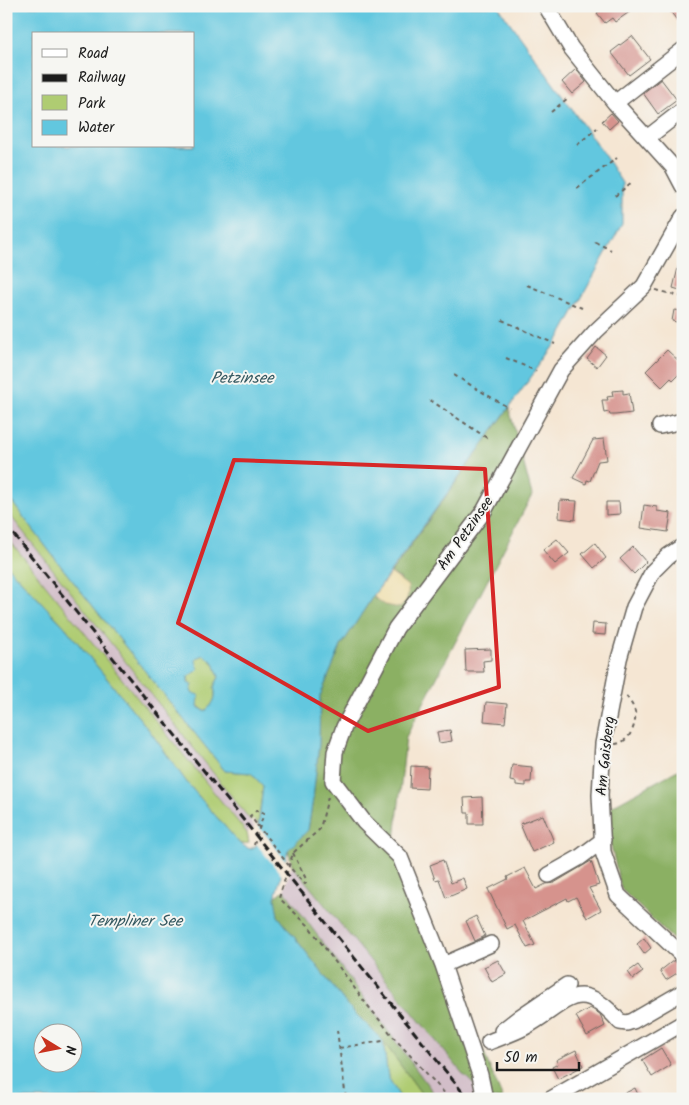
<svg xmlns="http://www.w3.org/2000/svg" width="689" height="1105" viewBox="0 0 689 1105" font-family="Kalam,sans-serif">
<rect width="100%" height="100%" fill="#f6f6f2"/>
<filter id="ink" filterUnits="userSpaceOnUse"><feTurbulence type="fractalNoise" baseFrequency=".02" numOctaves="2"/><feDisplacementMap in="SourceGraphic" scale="10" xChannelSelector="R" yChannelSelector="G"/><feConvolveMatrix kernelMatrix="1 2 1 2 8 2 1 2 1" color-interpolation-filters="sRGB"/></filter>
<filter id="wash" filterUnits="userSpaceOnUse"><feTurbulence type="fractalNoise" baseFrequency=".0096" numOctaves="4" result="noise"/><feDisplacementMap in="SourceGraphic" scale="20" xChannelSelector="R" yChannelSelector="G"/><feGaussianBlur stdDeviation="1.12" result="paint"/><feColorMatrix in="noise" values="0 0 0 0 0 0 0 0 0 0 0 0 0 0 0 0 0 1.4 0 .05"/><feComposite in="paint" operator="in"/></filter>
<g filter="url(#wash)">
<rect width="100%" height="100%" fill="#f5e6d3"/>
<!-- industrial -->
<path fill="#d2bdc8" d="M6 510 248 817 255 827 247 833 6 536Z
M292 865 463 1074 489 1099H438L284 890Z"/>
<!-- green -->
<path fill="#afcc72" stroke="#667447" d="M6 494 60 565 225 771 251 773 263 786 258 825 254 819 251 821 6 510Z
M6 536 247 833 249 843 240 844 188 784 149 730 64 626 6 565Z
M204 655 214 663 219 677 214 687C217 697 214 705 205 711 193 704 189 688 188 675L197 671 195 662 197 658Z
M383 1041 421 1093 423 1099H401L388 1077Z"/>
<!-- forest -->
<path fill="#8bb064" stroke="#546640" d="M509 408 532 495 406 737 395 840 503 1099H489L463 1074 292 865 288 850 308 830 313 799 319 744 320 696 341 646 373 596 376 600 401 579 391 573Z
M683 767V949L621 889 610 841 612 806Z
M284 890 438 1099H423L421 1093 383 1041 347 1005 278 916 274 898Z"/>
<!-- sand -->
<path fill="#eeda9e" stroke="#857b5d" d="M391 573 408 586C409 597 407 601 400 608L385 605 373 596Z"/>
<!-- water -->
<path fill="#62c7df" stroke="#3f727e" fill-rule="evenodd" d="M6 6H498L603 153 622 183V224L560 337 373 596 341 646 320 696 319 744 313 799 308 830 288 850 275 898 278 916 347 1005 383 1041 388 1077 401 1099H6V565L64 626 149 730 188 784 240 844 250 849 256 846 263 786 251 773 225 771 60 565 6 494ZM34 34H194V146H34ZM204 655 214 663 219 677 214 687C217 697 214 704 205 711L198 707 199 695 192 693 191 690 193 685 188 683V676L197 671 198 667 196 661 197 658ZM42 1032H72V1062H42Z"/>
<!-- pier -->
<path fill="#f5e6d3" d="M258 825 287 862 283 877 254 841 256 826Z"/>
<g id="blocks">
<!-- building -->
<path fill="#d6938d" d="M606 6H638L615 22 612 18 605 23 597 13Z
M666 6H683V28Z
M632 36 650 59 629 75 611 52Z
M576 69 586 82 572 94 562 82Z
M661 79 677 100 658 114 643 93Z
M611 113 618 121 609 129 602 121Z
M679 264H683V291L673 288Z
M674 310 683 311 681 323 672 321Z
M596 347 606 355 597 367 587 359Z
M667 350 683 365V378L679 374 673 380 671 378 662 387 646 371Z
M623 390V394L629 393 632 413 615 415H610L609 412 604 413 602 400H608L607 397 613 396 612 391Z
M604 439 607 460 598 461 590 481 587 480 586 484 573 478 593 440Z
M560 500 577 501 575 520 559 518Z
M606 502H619L620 514 606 515Z
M644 505 657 507V511L671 513 668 532 641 528Z
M557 539 569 553 555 564 543 550Z
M595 543 606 558 594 568 582 554Z
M633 547 646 562 634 574 620 559Z
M593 623 606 624 605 635 592 634Z
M491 649V660L483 661 484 672H466L465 650Z
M486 702 507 704 505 723 484 721Z
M450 730 452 741 439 743 437 732Z
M512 765 532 767 531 782H526V786L516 785V782L510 781Z
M411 766 428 767 427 789 410 788Z
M482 797 483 824H469V813H465L464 798Z
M543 815 554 842 532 852 520 824Z
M443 860 451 883 463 878 467 889 446 898 439 879 435 880 430 865Z
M591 861 599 885 589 888 601 910 587 918 576 897 568 901 567 898 523 921 535 945 527 948 515 925 507 929 488 889 508 879 507 877 525 868 536 889 546 884 554 883Z
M476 916 485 936 475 941 466 921Z
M644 938 651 948 644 954 637 944Z
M498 960 506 974 492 982 484 967Z
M674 960 682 970 666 980 660 971Z
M638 965 643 972 633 979 628 972Z
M590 1008 600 1014 605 1026 587 1036 576 1016Z
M661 1048 671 1065 652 1077 642 1060Z
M576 1050 583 1066 558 1079 552 1067 558 1064 556 1060Z
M635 1088 640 1099H614Z"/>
</g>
</g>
<g filter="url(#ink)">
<use href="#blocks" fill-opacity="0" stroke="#68635c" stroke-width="1"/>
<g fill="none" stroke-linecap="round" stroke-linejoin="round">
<defs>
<path id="minor" d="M546 6 571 48 615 103 673 167 683 186
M615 103 683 50
M647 138 683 110
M660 426 683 421
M683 546 668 556 653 571 634 607 619 659 603 744 600 795 603 852 618 895 683 956
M549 875 579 858 603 840
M443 965 491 944
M502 1031 520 1017 567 985
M489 1042C501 1037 514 1033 525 1027 567 1004 578 973 620 1022L627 1023 633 1021 683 992
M485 1099 480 1075 443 965 400 857 364 822 333 781 335 752 344 727 396 628 484 511 561 370 596 331 644 286 683 217
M551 1099 683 1023"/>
</defs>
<!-- minor casing -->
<use href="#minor" stroke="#68635c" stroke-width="18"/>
<!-- path -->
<path stroke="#68635c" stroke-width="2" stroke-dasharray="4 4" stroke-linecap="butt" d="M551 112 568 98
M577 145 597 128
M577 188 617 158
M615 196 632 182
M595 242 611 250
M527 285 582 308
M656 290 683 297
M502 320 555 344
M506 358 536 371
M454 375 509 408
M430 400 487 438
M615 744C629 743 637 725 635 712 634 706 628 699 625 694
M328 797 320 829 293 853 279 898 308 925 364 1001 396 1040 450 1099
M254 845 264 813 257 810 250 816 257 825
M293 853 306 879V883L305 884 297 876
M337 1030 346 1099
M339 1048 383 1041"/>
<!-- minor -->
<use href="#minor" stroke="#fff" stroke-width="15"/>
<!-- rail -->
<path stroke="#1c1c1c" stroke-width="3" stroke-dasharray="8 4" stroke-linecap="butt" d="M6 525 468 1099"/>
<!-- path-bridge -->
<path stroke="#68635c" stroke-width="2" stroke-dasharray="4 4" stroke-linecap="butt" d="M257 825 297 876"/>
</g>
</g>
<!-- marked area -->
<path fill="none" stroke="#d62828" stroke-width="4" stroke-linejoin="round" d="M234 460 485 469 499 687 368 731 178 623Z"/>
<g text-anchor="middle" stroke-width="4" stroke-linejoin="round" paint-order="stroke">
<!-- street labels -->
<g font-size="15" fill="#1c1c1c" stroke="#f6f6f2">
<text transform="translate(465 533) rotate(-55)" y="5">Am Petzinsee</text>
<text transform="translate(605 756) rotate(-84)" y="5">Am Gaisberg</text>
</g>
<!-- water labels -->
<g font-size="16" font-style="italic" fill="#345860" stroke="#f6f6f2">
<text x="242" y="383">Petzinsee</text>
<text x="135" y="926">Templiner See</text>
</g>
</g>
<!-- margin -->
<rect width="689" height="1105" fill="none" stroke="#f6f6f2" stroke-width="25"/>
<!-- legend -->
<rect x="32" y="32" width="162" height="115" fill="#f6f6f2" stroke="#9f9f9c"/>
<rect x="42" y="49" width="25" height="8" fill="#ffffff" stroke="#9f9f9c"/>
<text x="78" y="58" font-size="15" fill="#1c1c1c">Road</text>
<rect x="42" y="74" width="25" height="8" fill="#1c1c1c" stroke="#9f9f9c"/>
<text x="78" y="82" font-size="15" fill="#1c1c1c">Railway</text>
<rect x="42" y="95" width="25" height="15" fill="#afcc72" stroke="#9f9f9c"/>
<text x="78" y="108" font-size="15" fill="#1c1c1c">Park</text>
<rect x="42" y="120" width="25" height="15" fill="#62c7df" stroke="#9f9f9c"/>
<text x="78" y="132" font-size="15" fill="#1c1c1c">Water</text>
<!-- north arrow -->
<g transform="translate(58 1048) rotate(100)"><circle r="24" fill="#f6f6f2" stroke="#9f9f9c"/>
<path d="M0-4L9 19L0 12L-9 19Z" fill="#c8321e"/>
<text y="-8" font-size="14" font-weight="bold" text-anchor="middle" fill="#1c1c1c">N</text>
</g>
<!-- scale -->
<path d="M497 1062v8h82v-8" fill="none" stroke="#1c1c1c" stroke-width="2.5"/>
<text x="504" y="1062" font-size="15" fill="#1c1c1c" stroke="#f6f6f2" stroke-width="4" paint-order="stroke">50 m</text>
</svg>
